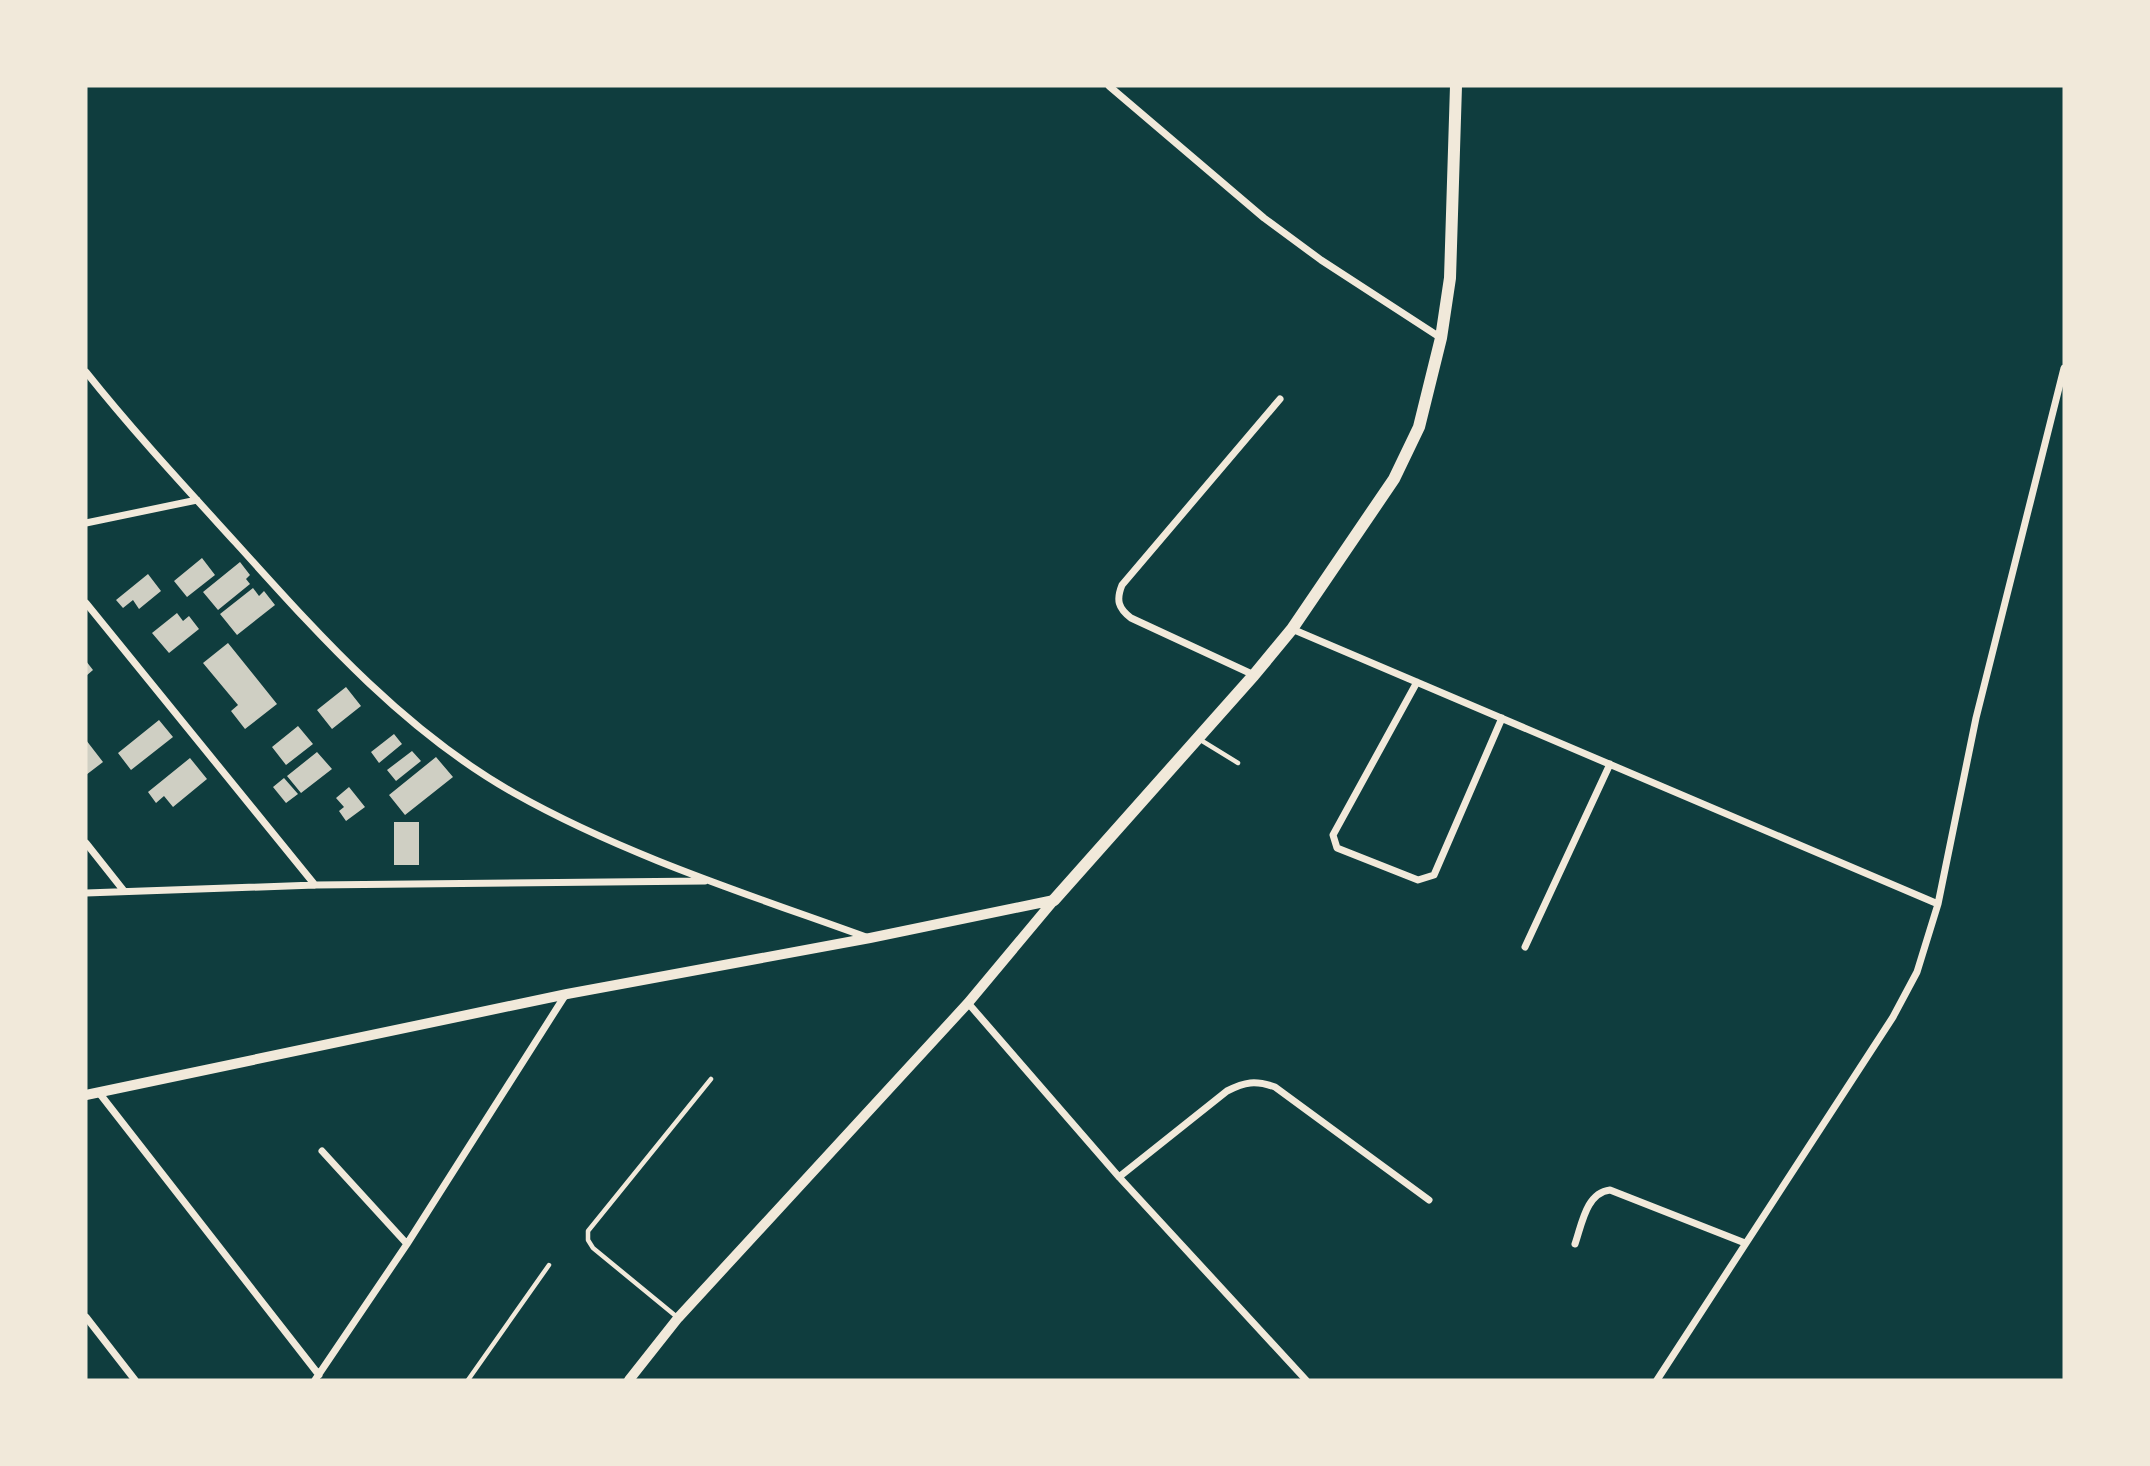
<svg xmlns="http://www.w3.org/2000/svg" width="2150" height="1466" viewBox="0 0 2150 1466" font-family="Roboto,sans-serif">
<rect width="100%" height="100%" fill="#0f3d3e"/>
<!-- building -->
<path fill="#cfcfc3" d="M202 558 215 575 187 597 174 581Z
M240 562 250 575 246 579 250 584 218 610 203 592Z
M148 574 161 591 139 609 133 600 123 608 116 600Z
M253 588 259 596 264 591 275 605 237 635 220 614Z
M177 613 183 621 189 616 199 629 169 653 152 633Z
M228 643 277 704 245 729 231 711 238 705 203 663Z
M86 661 93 670 86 676Z
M346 687 361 706 332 729 317 710Z
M159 720 173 737 131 770 118 753Z
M298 726 313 744 286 765 272 747Z
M394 734 402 744 379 763 371 752Z
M86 740 103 762 86 775Z
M412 751 421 761 396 781 387 770Z
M317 752 332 769 301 793 287 776Z
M436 757 453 777 405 815 389 795Z
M190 758 207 779 173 807 164 796 156 803 148 792Z
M284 778 298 794 286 803 273 787Z
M349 787 365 807 346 821 339 811 344 807 336 798Z
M394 822H419V865H394Z"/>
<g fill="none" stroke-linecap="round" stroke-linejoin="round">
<!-- service -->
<path stroke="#f1e9da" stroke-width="4.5" d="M1199 739 1238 763
M677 1317 593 1248 588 1240V1231L711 1079
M468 1380 549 1265"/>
<!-- minor -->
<path stroke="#f1e9da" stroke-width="7" d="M1109 86 1264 218 1321 260 1441 338
M86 372C133 431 185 487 236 543 319 635 404 731 514 793 624 855 747 894 866 937
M86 523 197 500
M86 603 315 885
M1292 629 1938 904
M1254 675 1131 618C1118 608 1116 600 1122 585L1280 399
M1417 682 1333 835 1337 848 1418 880 1434 875 1502 718
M86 843 124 891
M86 893 315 885 705 881
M1525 947 1610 764
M968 1003 1119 1177 1306 1380
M100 1094 319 1375
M322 1151 407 1244
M1119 1177 1227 1091C1245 1082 1255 1080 1275 1087L1429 1200
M1575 1244C1582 1224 1586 1193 1610 1190L1745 1243
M86 1317 135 1380
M315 1380 407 1244 566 994
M1657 1380 1893 1017 1917 972 1938 904 1976 718 2064 368"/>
<!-- tertiary -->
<path stroke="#f1e9da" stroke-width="10" d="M86 1095 567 994 870 938 1054 900
M629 1380 678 1318 968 1003 1054 900"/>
<!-- secondary -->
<path stroke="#f1e9da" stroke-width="12" d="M1054 900 1254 675 1292 629 1394 479 1419 427 1441 338 1450 278 1456 86"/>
</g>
<!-- border -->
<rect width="2150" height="1466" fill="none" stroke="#f1e9da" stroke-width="175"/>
</svg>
